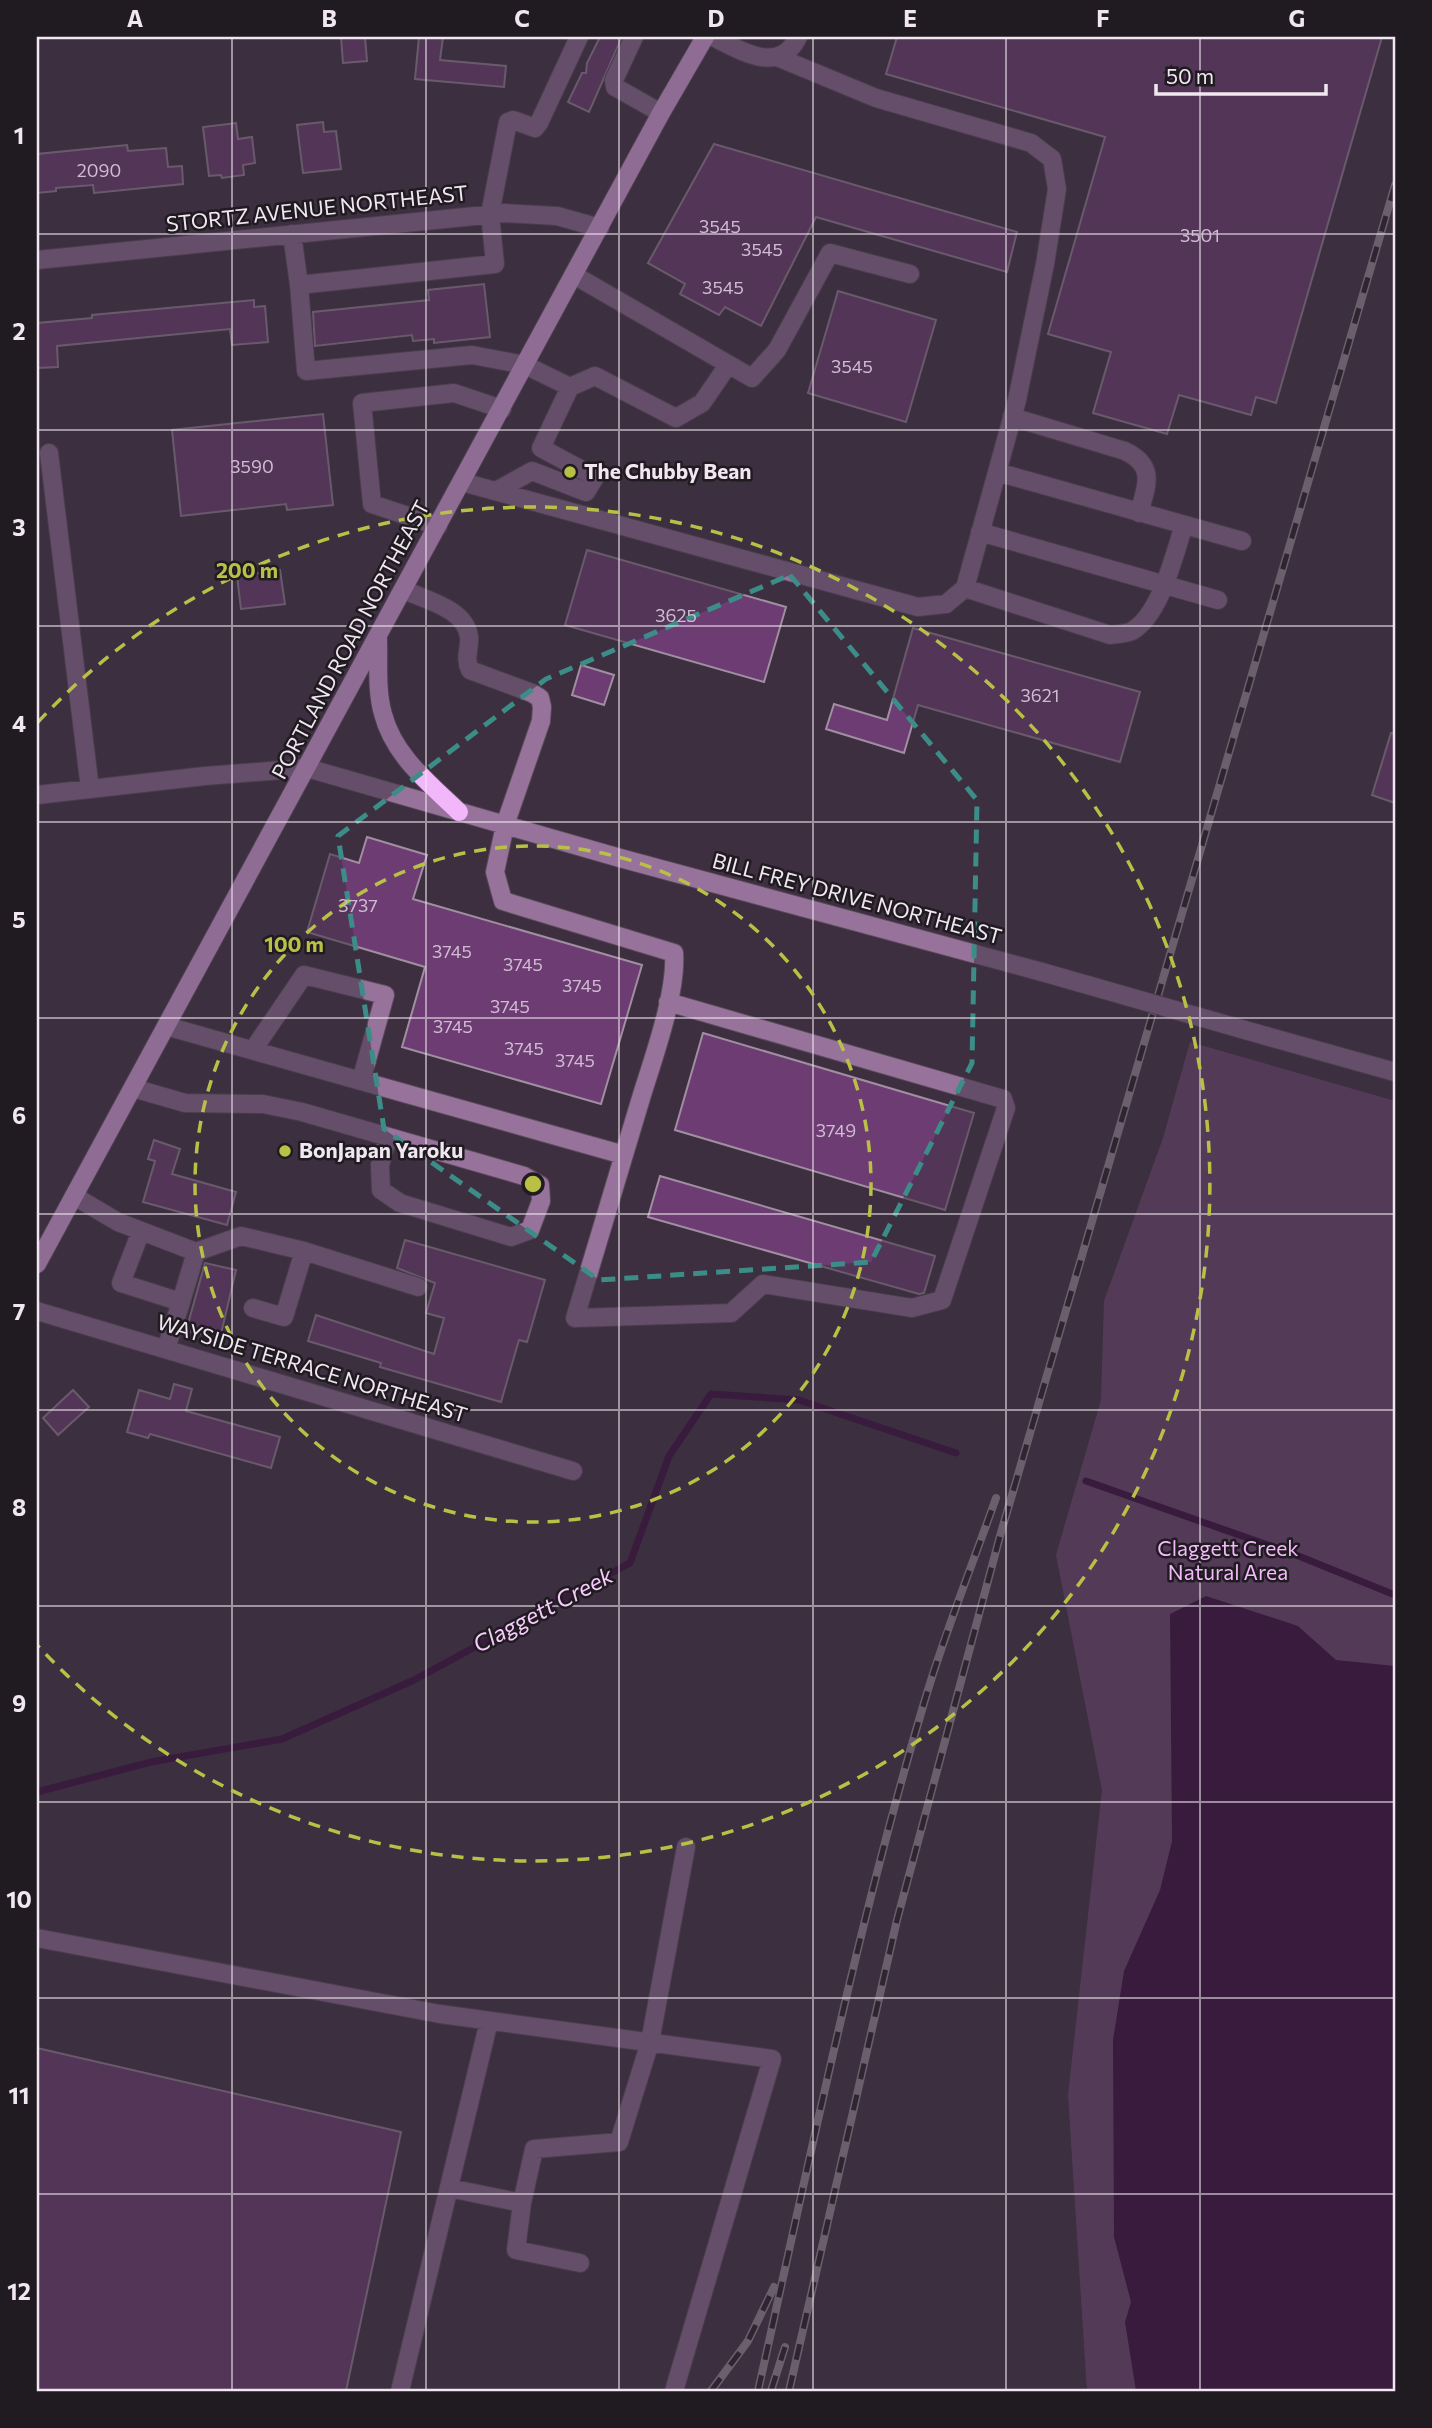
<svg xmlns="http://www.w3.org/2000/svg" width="1432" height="2428" viewBox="0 0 1432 2428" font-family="Commissioner,sans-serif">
<rect width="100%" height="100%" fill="#3d2f3f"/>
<!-- green -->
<path fill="#704a75" d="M1190 1042 1395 1101V2391H1087L1068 2095 1102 1790 1056 1555 1101 1400 1104 1301 1163 1138Z"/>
<!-- water -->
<path fill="#34043a" d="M1206 1596 1298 1626 1336 1660 1395 1666V2391H1136L1125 2322 1131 2302 1114 2237 1113 2040 1124 1971 1160 1890 1172 1841 1170 1614Z"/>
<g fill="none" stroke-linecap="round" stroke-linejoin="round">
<!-- stream -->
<path stroke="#34043a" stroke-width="7" d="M1086 1481 1296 1555 1395 1595
M37 1792 151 1762 282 1739 414 1680 630 1563 669 1456 711 1394 799 1400 956 1453"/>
</g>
<!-- building -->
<path fill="#6d3c73" stroke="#9f8fa1" stroke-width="2" d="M341 37H365L367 61 343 63Z
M419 37H443L440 60 506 66 504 87 415 79Z
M600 37H622L589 112 568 102 582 73H586L587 63Z
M897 37H1382L1276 403 1256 397 1251 415 1179 395 1167 434 1093 413 1111 352 1048 334 1105 137 886 74Z
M323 122 324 132 336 131 341 169 303 173 297 125Z
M236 123 238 139 252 137 255 163 243 165 244 175 222 178 221 175 209 176 203 127Z
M714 144 1017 232 1007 272 816 217 761 326 725 307 719 315 680 294 685 284 648 263Z
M127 145 128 151 166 148 168 167 182 166 183 184 94 193 93 185 56 188V191L37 193V154Z
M484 284 490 337 434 343V339L413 341 412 335 315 346 313 312 429 300 428 290Z
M838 291 936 320 906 422 808 393Z
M254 300V307L265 306 268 342 232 345 230 329 57 346 58 367 37 368V323L92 318V315Z
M323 414 333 505 287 510 286 504 181 516 172 430Z
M587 550 786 607 764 682 565 625Z
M280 570 285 604 241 609 237 576Z
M913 628 1140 692 1120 762 918 705 904 753 826 729 834 704 887 720Z
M581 665 614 675 604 705 572 695Z
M1391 733 1395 734V803L1372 795Z
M367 837 427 855 413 899 642 965 601 1104 402 1047 425 967 307 932 330 854 359 863Z
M703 1033 974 1113 945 1210 675 1130Z
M154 1140 180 1149 172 1174 236 1192 227 1225 143 1202 155 1161 148 1159Z
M660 1176 935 1256 924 1293 919 1294 648 1217Z
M405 1240 545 1280 527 1342 519 1340 501 1402 380 1367 381 1363 308 1341 316 1315 434 1354 444 1318 426 1313 435 1283 397 1268Z
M205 1263 236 1270 220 1338 186 1331Z
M174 1384 192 1389 186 1411 280 1437 271 1468 150 1434 148 1438 127 1432 139 1390 170 1399Z
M73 1390 89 1407 58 1435 43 1418Z
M37 2048 401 2132 346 2391H37Z"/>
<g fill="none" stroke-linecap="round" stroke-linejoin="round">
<defs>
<path id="minor" d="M579 37 539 123 535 128 513 120 508 122 490 214 495 264 299 285 306 371 472 355 525 365 570 387 595 376 676 418 702 403 728 365
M634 37 614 80 615 87 661 113
M713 37C740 50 779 76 798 37
M292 234 299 285
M37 260 505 213 557 216 600 228
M574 275 752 378 777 350 830 253 910 274
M1012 417 1125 451C1156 466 1147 485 1139 513
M49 453 90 789
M997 472 1242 541
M462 482 918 607 946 604 965 588 1017 400 1045 264 1057 189 1052 159 1031 143 876 98 777 57
M496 491 532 471 586 492 595 477 541 448 570 387
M438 526 372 504 362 403 454 393 502 409
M980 532 1218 600
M965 588 1110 635C1117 634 1126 634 1132 631 1161 614 1174 555 1184 525
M404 590C426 600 466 609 469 637 470 650 464 657 470 670L532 693 540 698 542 707 541 721 505 825 495 872 503 901 674 953C677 993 653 1059 641 1098 619 1172 597 1245 575 1318L731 1313 763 1284 912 1308 942 1300 1006 1108 1003 1099 668 1002
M37 795 205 776 307 768 620 858 1042 972
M166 1026 624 1155
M1266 1036 1395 1072
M253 1050 304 975 385 995 361 1081
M133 1088 185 1103 263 1104 302 1112 524 1176 540 1185 541 1201 530 1230 511 1237 400 1203 381 1190 380 1165 388 1137
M74 1196 118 1222 196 1252 241 1236 304 1251 418 1287
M141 1231 121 1283 181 1302 196 1252
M253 1308 284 1317 304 1251
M37 1311 573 1471
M166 1349 181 1302
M37 1938 440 2014 772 2059 674 2391
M449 2188 522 2203 516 2250 580 2263
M522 2203 534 2149 619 2142 650 2042 686 1847
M400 2391 489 2021"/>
<path id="major" d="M378 638C379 662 376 690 383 714 394 756 429 783 459 812
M37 1264 661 113 705 37"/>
</defs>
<!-- minor casing -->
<use href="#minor" stroke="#5a4c5b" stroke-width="20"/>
<!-- major casing -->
<use href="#major" stroke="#5a4c5b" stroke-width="20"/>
<!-- minor -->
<use href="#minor" stroke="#97739c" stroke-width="18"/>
<!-- major -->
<use href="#major" stroke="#f2b7fa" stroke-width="18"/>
<defs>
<path id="rail" d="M711 2391 748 2341 774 2287
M758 2391C810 2158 858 1922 927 1693 947 1627 973 1563 996 1498
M771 2391 785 2347
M789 2391 897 1920 1000 1536 1395 185"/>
</defs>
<!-- rail casing -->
<use href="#rail" stroke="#a59aa6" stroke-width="8"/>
<!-- rail -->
<use href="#rail" stroke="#201a21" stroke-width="5" stroke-dasharray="16" stroke-linecap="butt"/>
<defs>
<path id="minor-bridge" d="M1042 972 1266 1036"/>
</defs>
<!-- minor-bridge casing -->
<use href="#minor-bridge" stroke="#5a4c5b" stroke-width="20" stroke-linecap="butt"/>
<!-- minor-bridge -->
<use href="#minor-bridge" stroke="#97739c" stroke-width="18"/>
</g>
<!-- marked area -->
<path d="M0 0H1432V2428H0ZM790 575 977 800 972 1063 871 1262 599 1280 384 1129 338 836 546 679Z" fill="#3d2f3f" fill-opacity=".55" fill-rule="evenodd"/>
<path fill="none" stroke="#3c8d88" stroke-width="5" stroke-dasharray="14 9" stroke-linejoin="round" d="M790 575 977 800 972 1063 871 1262 599 1280 384 1129 338 836 546 679Z"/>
<!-- grid -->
<path fill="none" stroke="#f0e7f1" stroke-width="2" stroke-opacity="0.55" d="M232 37V2391M426 37V2391M619 37V2391M813 37V2391M1006 37V2391M1200 37V2391M37 234H1395M37 430H1395M37 626H1395M37 822H1395M37 1018H1395M37 1214H1395M37 1410H1395M37 1606H1395M37 1802H1395M37 1998H1395M37 2194H1395"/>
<!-- distance rings -->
<g fill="none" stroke="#b9c046" stroke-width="3.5" stroke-dasharray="12 9">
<circle cx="533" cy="1184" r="338"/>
<path d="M38 722A677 677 0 1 1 38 1646"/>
</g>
<!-- markers -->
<g fill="#b9c046" stroke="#201a21" stroke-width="2.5">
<circle cx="570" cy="472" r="7"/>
<circle cx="285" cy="1151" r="7"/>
</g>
<g text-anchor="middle" stroke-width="5" stroke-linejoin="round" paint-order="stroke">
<!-- number labels -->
<g font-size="18" fill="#cfbcd2">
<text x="99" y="177">2090</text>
<text x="720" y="233">3545</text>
<text x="1200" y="242">3501</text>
<text x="762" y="256">3545</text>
<text x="723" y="294">3545</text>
<text x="852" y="373">3545</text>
<text x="252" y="473">3590</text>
<text x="676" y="622">3625</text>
<text x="1040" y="702">3621</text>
<text x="358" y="912">3737</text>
<text x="452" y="958">3745</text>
<text x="523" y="971">3745</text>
<text x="582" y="992">3745</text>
<text x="510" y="1013">3745</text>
<text x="453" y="1033">3745</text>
<text x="524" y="1055">3745</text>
<text x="575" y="1067">3745</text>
<text x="836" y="1137">3749</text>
</g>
<!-- street labels -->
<g font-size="21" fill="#f0e7f1" stroke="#201a21">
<text transform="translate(317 209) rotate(-6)" y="7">STORTZ AVENUE NORTHEAST</text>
<text transform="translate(351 640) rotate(-62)" y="7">PORTLAND ROAD NORTHEAST</text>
<text transform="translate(857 899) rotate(15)" y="7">BILL FREY DRIVE NORTHEAST</text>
<text transform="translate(312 1369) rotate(17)" y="7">WAYSIDE TERRACE NORTHEAST</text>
</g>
<!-- poi labels -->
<g font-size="21" font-weight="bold" fill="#f0e7f1" stroke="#201a21" text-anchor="start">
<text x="584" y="479">The Chubby Bean</text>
<text x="299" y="1158">BonJapan Yaroku</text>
</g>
<!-- park labels -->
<g font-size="21" fill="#f3b9fa" stroke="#201a21">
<text x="1228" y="1556">Claggett Creek<tspan x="1228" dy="24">Natural Area</tspan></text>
</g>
<!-- water labels -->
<g font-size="23" font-style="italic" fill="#f7ccfd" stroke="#201a21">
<text transform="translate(543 1610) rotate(-28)" y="8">Claggett Creek</text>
</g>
</g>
<circle cx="533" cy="1184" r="10" fill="#b9c046" stroke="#201a21" stroke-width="3.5"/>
<g font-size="21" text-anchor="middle" font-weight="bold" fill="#b9c046" stroke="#201a21" stroke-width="5" stroke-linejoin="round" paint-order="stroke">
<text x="247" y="578">200 m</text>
<text x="294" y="952">100 m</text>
</g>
<!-- border -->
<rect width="1432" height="2428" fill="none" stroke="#201a21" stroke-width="77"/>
<!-- scale -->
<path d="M1156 84v10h170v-10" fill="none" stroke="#f0e7f1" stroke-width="3.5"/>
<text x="1166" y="84" font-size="21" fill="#f0e7f1" stroke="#201a21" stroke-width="5" paint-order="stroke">50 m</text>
<rect x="38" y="38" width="1356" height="2352" fill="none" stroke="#f0e7f1" stroke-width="2.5"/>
<g font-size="23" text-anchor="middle" font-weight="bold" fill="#f0e7f1">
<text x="135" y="27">A</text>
<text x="329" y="27">B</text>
<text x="522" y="27">C</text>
<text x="716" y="27">D</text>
<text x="910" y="27">E</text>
<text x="1103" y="27">F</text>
<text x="1297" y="27">G</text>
<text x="19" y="144">1</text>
<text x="19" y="340">2</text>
<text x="19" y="536">3</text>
<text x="19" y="732">4</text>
<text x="19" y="928">5</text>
<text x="19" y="1124">6</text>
<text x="19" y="1320">7</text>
<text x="19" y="1516">8</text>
<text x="19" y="1712">9</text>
<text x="19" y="1908">10</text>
<text x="19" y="2104">11</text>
<text x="19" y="2300">12</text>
</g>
</svg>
